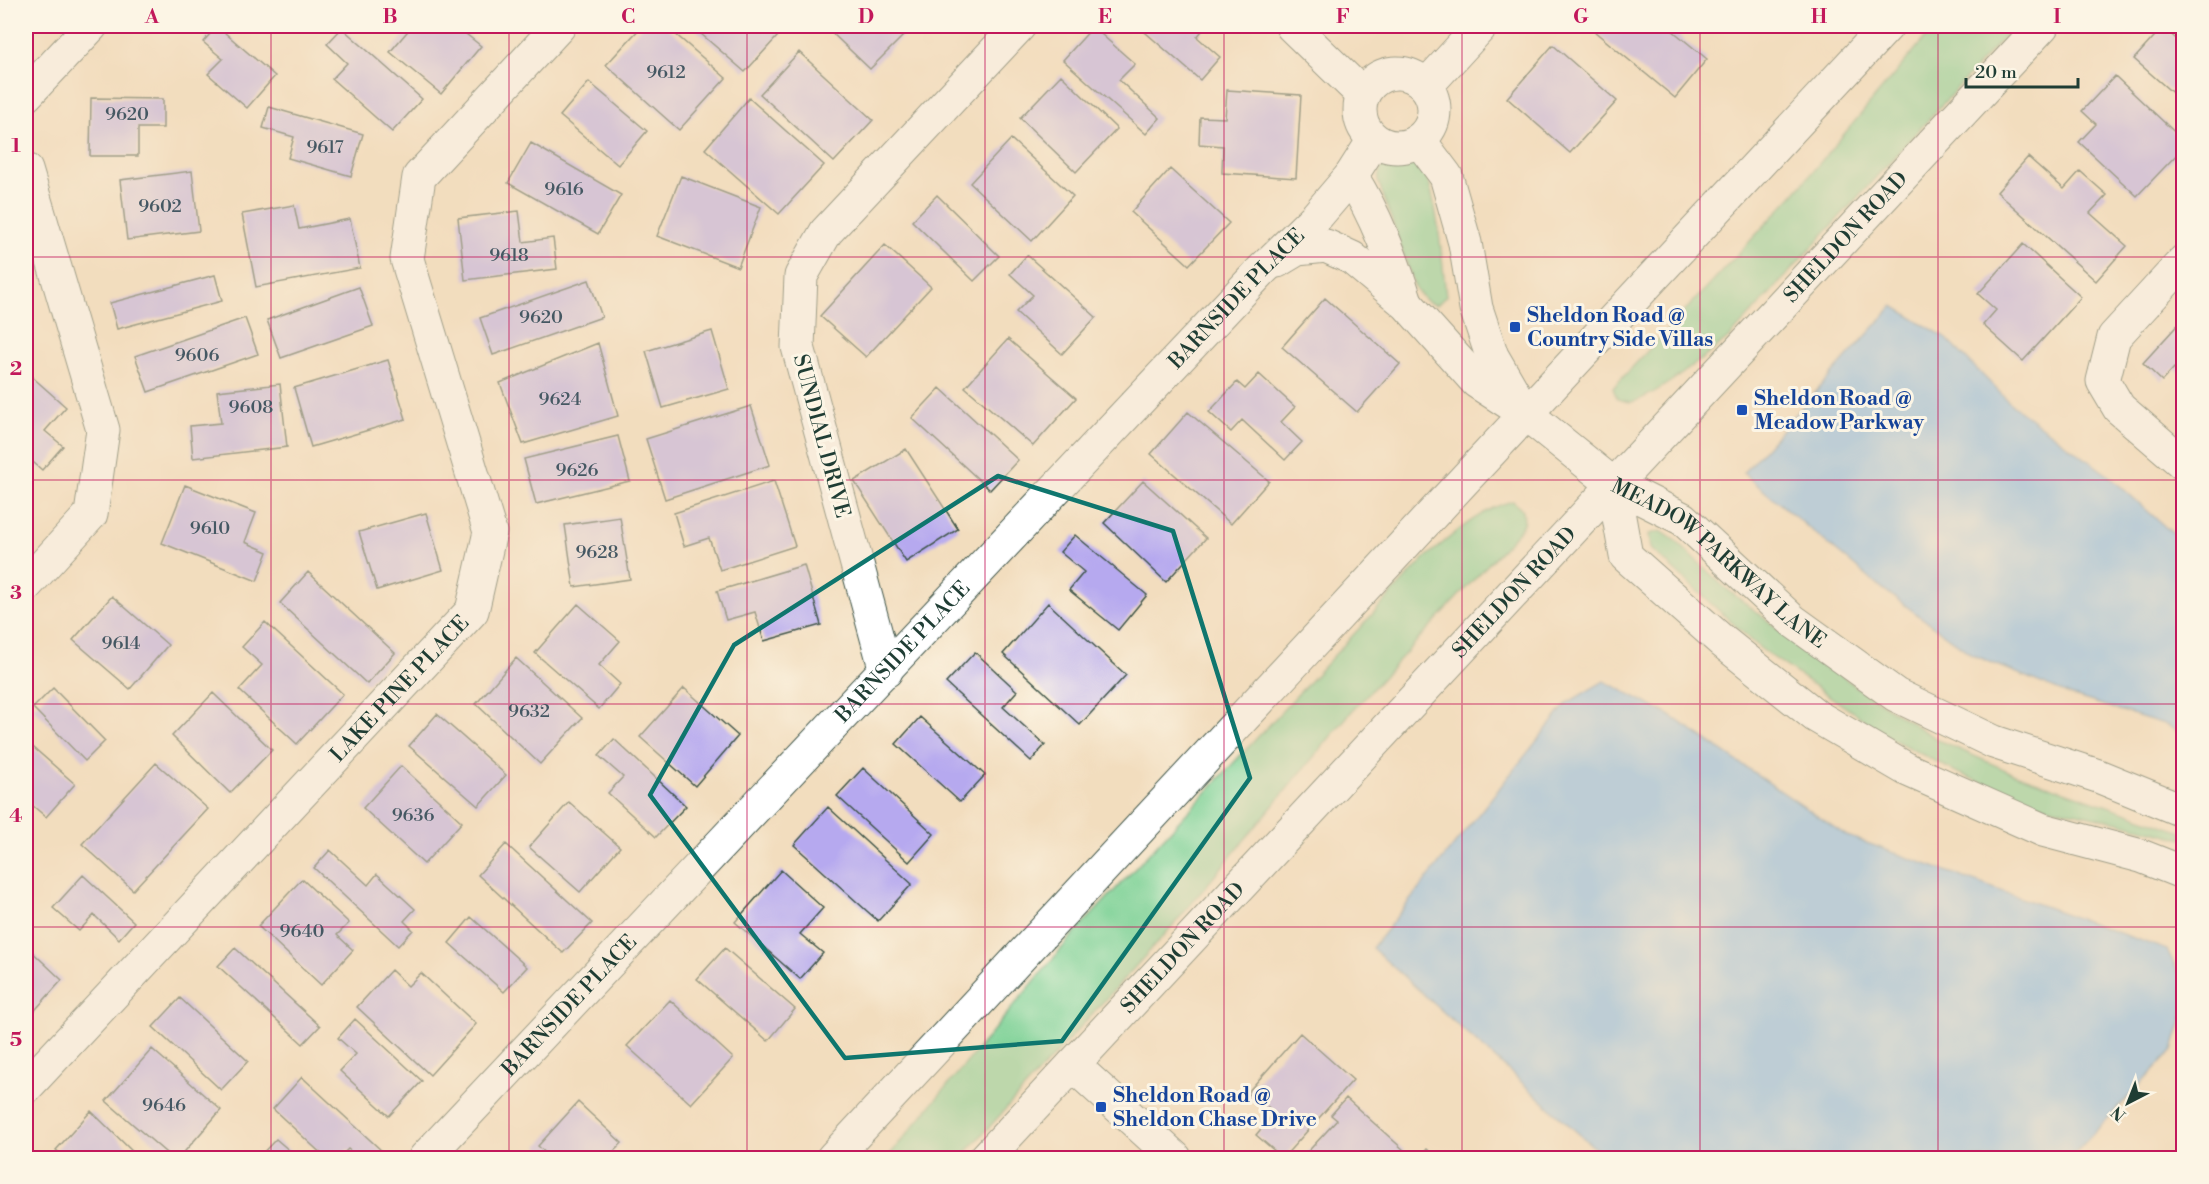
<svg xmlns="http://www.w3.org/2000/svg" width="2209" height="1184" viewBox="0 0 2209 1184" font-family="'Libre Bodoni',serif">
<rect width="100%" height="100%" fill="#fcf5e5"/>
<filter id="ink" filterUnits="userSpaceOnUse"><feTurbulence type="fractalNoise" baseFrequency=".0167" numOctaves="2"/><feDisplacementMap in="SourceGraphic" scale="12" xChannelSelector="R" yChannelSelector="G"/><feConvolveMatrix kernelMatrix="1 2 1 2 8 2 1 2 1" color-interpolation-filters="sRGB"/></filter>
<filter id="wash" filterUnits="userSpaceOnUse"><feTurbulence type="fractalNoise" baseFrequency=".008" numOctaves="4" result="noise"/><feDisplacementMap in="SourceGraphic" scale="24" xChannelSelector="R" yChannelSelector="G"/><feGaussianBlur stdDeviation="1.35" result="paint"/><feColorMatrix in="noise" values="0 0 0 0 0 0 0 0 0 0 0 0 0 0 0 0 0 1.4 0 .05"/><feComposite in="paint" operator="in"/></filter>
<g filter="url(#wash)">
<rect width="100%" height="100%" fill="#f2ddbe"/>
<!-- green -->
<path fill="#7bd196" stroke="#4d8765" stroke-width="1.5" d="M1935 26H2014L1730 337C1713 351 1651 400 1631 402 1627 402 1621 400 1617 399L1613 388 1792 196Z
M1398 156C1408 157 1416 160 1422 168 1437 189 1443 269 1446 296L1437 305 1427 302 1416 290 1378 181C1379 166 1385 162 1398 156Z
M1513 501 1523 511 1524 522 1518 532 1352 711 1176 922 961 1158H887L1072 936 1425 558C1452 536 1479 509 1513 501Z
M1661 531 1677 542 1723 586 1782 632 1862 691 1938 740 2015 774 2183 832V839L2118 822 2035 804 1960 774 1892 739 1761 649 1651 549 1649 534Z"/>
<!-- water -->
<path fill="#7ebbf1" stroke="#4e7c92" stroke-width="1.5" d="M1893 306 1945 337 2012 405 2108 475 2183 543V734L2164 724 2070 695 1971 654 1875 583 1743 473Z
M1604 681 1669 715 1847 836 2167 950 2183 981V1017L2173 1050 2070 1158H1606L1372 948 1567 703Z"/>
<g id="blocks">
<!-- building -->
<path fill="#b6a9ef" d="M217 26 275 76 247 108 208 74 223 59 203 42Z
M412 26H456L481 46 441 94 390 52Z
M642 26H666L726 78 679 130 606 65Z
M692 26H787L745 72Z
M834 26H913L870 69 829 30Z
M1138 26H1206L1197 37 1220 57 1200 80Z
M1588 26H1667L1707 59 1675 98Z
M1093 27 1135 64 1119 80 1160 118 1146 134 1063 60Z
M2163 27 2184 46V103L2134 59Z
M342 28 422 99 392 132 332 79 347 63 327 44Z
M1553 45 1617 101 1570 153 1507 98Z
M799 52 873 120 834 162 760 94Z
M1061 75 1117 129 1076 172 1020 118Z
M2115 76 2184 141V147L2137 196 2079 142 2096 124 2082 111Z
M589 82 647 131 618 165 560 116Z
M1227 90 1301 95 1296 178 1222 173 1223 146 1199 144 1200 117 1225 118Z
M91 98 163 99V128H138V156H90Z
M749 98 824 165 779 214 705 149Z
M269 107 363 134 351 176 288 158 294 137 263 128Z
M1011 139 1073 196 1032 241 970 183Z
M531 143 621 195 598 234 508 183Z
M2028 157 2064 189 2080 171 2107 195 2090 213 2127 246 2096 281 1997 192Z
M1170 169 1229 223 1189 265 1131 212Z
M192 171 199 231 127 240 120 180Z
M681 176 761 207 738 267 657 236Z
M937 195 999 256 974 281 912 221Z
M294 205 299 229 350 219 360 268 256 287 242 214Z
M519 211 523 242 553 238 557 269 465 280 458 218Z
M2023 244 2081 297 2023 361 1983 325 1996 310 1978 294Z
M885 245 931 287 866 357 820 316Z
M1027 255 1096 317 1062 354 1016 312 1033 295 1010 274Z
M215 275 222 301 117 329 110 303Z
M589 280 602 317 493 355 480 318Z
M359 287 373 326 281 358 267 320Z
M1325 298 1400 364 1357 412 1282 347Z
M245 318 258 354 148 392 135 356Z
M2184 318V376L2174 368 2162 381 2143 363Z
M712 331 729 389 663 408 646 351Z
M1008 339 1076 398 1033 446 965 387Z
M598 343 618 416 523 444 500 383Z
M388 360 406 419 311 447 294 388Z
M1259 374 1295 407 1281 422 1302 442 1285 460 1242 420 1231 432 1209 412 1237 382 1245 389Z
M30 375 66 407 45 431 63 446 42 470 26 456V380Z
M280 384 287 447 193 458 190 426 221 423 217 391Z
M940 388 1018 460 990 490 912 418Z
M751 406 770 465 665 499 646 439Z
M1188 412 1269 481 1231 524 1151 454Z
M618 436 630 481 536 504 524 459Z
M906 449 958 529 906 562 854 481Z
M774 481 795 546 720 570 709 538 684 546 674 513Z
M1143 481 1206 538 1166 582 1104 523Z
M185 485 256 513 245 542 268 552 257 581 162 543Z
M426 513 443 570 377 590 359 532Z
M620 517 630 579 574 587 565 525Z
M1075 535 1147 595 1118 630 1069 590 1084 572 1060 552Z
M804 565 821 625 764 641 755 612 726 620 717 591Z
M308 572 395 653 367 684 280 603Z
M112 596 168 645 130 689 73 640Z
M1048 603 1126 675 1080 725 1003 654Z
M578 604 620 641 599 665 620 684 599 709 535 653Z
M265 622 343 694 297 744 239 690 262 665 242 647Z
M975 652 1017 691 1003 707 1045 745 1031 761 946 683Z
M516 658 582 718 540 764 476 704Z
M53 688 105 741 85 761 33 708Z
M684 688 738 736 695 786 640 737Z
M213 693 272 750 230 793 172 736Z
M437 714 506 775 478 806 409 746Z
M920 717 985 775 960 802 896 744Z
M614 739 686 806 656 837 608 793 623 777 599 756Z
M26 741 75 784 46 817 26 800Z
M156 763 208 809 133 890 82 844Z
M401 766 462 822 424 864 363 808Z
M863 768 934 834 909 862 837 796Z
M569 802 620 847 580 892 529 847Z
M828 807 912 884 878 921 794 845Z
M506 844 592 923 563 953 478 875Z
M330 850 368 885 377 874 415 909 404 921 413 930 398 946 314 868Z
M781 870 823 908 800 934 823 953 800 979 735 922Z
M83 875 134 922 119 939 94 915 79 931 53 908Z
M302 879 349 923 337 935 353 950 321 985 258 926Z
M471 917 527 967 504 992 449 943Z
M26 946 62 980 28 1018 26 1015Z
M235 948 320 1026 303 1044 218 966Z
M725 948 795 1009 768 1041 697 979Z
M391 970 408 986 421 973 476 1024 430 1075 357 1007Z
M180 998 248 1061 221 1090 153 1027Z
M670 1000 733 1058 691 1104 627 1046Z
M355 1019 422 1081 389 1116 340 1071 356 1054 338 1038Z
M1300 1033 1353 1080 1283 1158 1256 1135 1274 1113 1268 1107 1266 1110 1247 1093Z
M152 1049 221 1110 179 1158H172L106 1101Z
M302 1077 383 1152 376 1158H359L348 1149 339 1158H326L273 1109Z
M1346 1098 1405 1151 1398 1158H1302L1337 1120 1331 1115Z
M578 1102 622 1143 607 1158H551L538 1146Z
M91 1111 139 1158H66L56 1150Z
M276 1139 298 1158H258Z
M1427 1149 1438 1158H1419Z"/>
</g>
</g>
<g filter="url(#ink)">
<use href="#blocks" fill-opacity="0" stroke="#3f5549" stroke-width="1.5"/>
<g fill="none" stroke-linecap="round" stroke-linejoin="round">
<defs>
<g id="street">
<path d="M1292 26 1362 94"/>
<circle cx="1397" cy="110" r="37"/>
<path d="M1426 86 1481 26"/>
<path d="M26 95 91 26"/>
<path d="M1419 140 1446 176 1465 243 1476 308 1492 356 1521 406"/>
<path d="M26 170 103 430 91 514 26 585"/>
<path d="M1351 176C1376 215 1392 259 1406 302"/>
<path id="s1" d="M1277 261 1297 249 1326 246 1352 258 1407 304 1477 382 1525 413 1613 484 1683 519 1793 621 1896 695 1994 742 2098 776 2184 811"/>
<path d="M2184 261 2114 337 2103 381 2119 408 2184 464"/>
<path d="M1613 484 1626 556 1722 641 1816 716 1908 770 2043 830 2141 856 2184 873"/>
<path d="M886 671 798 347 801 276 826 232 1019 26"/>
<path d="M1073 1065 1175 1158"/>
<path id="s2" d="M26 1087 472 611 490 532 407 259 419 177 559 26"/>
<path id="s3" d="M425 1158 1261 271 1316 217 1351 176 1374 140"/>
</g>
<g id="secondary">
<path d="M833 1158 1887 26"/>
<path id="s4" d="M986 1158 2042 26"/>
</g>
</defs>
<!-- street casing -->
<use href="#street" stroke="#3f5549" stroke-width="35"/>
<!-- secondary casing -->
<use href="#secondary" stroke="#3f5549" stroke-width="35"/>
<!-- street -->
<use href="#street" stroke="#fff" stroke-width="33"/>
<!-- secondary -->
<use href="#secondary" stroke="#fff" stroke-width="33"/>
</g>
</g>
<!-- marked area -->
<path d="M0 0H2209V1184H0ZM998 476 1173 531 1250 778 1062 1041 845 1058 650 795 734 645Z" fill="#f2ddbe" fill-opacity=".55" fill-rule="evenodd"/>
<path fill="none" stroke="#0f766e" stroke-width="4.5" stroke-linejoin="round" d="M998 476 1173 531 1250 778 1062 1041 845 1058 650 795 734 645Z"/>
<!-- grid -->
<path fill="none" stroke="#c2185b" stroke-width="1.5" stroke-opacity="0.55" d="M271 26V1158M509 26V1158M747 26V1158M985 26V1158M1224 26V1158M1462 26V1158M1700 26V1158M1938 26V1158M26 257H2184M26 480H2184M26 704H2184M26 927H2184"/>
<!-- markers -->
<g fill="#1a4fb4" stroke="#fcf5e5" stroke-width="2">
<rect x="1509" y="321" width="12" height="12" rx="3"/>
<rect x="1736" y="404" width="12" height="12" rx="3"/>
<rect x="1095" y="1101" width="12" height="12" rx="3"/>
</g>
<g text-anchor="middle" stroke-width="6" stroke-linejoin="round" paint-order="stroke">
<!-- number labels -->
<g font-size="18" fill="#455863">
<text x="666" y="78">9612</text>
<text x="127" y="120">9620</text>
<text x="325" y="153">9617</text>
<text x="564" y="195">9616</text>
<text x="160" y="212">9602</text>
<text x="509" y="261">9618</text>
<text x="541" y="323">9620</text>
<text x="197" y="361">9606</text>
<text x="560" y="405">9624</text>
<text x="251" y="413">9608</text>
<text x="577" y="476">9626</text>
<text x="210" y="534">9610</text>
<text x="597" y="558">9628</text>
<text x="121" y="649">9614</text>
<text x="529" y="717">9632</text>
<text x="413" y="821">9636</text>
<text x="302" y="937">9640</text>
<text x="164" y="1111">9646</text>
</g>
<!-- street labels -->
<g font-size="21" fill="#1f3d34" stroke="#fcf5e5">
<text dy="7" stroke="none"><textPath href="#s4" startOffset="1260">SHELDON ROAD</textPath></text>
<text dy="7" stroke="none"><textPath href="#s3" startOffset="1182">BARNSIDE PLACE</textPath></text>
<text transform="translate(822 436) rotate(75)" y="7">SUNDIAL DRIVE</text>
<text dy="7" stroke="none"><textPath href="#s1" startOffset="561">MEADOW PARKWAY LANE</textPath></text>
<text dy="7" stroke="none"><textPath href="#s4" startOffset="774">SHELDON ROAD</textPath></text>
<text dy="7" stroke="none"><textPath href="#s3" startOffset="696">BARNSIDE PLACE</textPath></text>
<text dy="7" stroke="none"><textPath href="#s2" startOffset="546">LAKE PINE PLACE</textPath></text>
<text dy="7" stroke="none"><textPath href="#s4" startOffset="288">SHELDON ROAD</textPath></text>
<text dy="7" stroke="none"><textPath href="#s3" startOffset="210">BARNSIDE PLACE</textPath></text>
</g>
<!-- transit labels -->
<g font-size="21" font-weight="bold" fill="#164399" stroke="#fcf5e5" text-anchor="start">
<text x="1527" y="322">Sheldon Road @<tspan x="1527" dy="24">Country Side Villas</tspan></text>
<text x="1754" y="405">Sheldon Road @<tspan x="1754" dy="24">Meadow Parkway</tspan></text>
<text x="1113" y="1102">Sheldon Road @<tspan x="1113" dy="24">Sheldon Chase Drive</tspan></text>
</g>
</g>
<!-- margin -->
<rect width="2209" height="1184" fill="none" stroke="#fcf5e5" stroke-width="66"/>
<!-- north arrow -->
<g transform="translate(2128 1103) rotate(222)" stroke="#fcf5e5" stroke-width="4.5" paint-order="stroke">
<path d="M0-4.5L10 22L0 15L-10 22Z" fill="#1f3d34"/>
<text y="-9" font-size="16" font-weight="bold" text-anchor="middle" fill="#1f3d34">N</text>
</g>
<!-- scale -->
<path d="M1966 78v9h112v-9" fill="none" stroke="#1f3d34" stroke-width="3"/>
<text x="1975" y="78" font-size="18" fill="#1f3d34" stroke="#fcf5e5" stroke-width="4.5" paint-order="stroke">20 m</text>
<rect x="33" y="33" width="2143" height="1118" fill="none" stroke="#c2185b" stroke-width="2"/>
<g font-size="20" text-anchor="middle" font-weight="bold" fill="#c2185b">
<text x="152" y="23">A</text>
<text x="390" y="23">B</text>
<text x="628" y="23">C</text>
<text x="866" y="23">D</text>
<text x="1105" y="23">E</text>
<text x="1343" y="23">F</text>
<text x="1581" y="23">G</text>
<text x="1819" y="23">H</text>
<text x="2057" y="23">I</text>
<text x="16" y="152">1</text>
<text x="16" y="375">2</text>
<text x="16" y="599">3</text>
<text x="16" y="822">4</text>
<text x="16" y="1046">5</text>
</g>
</svg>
